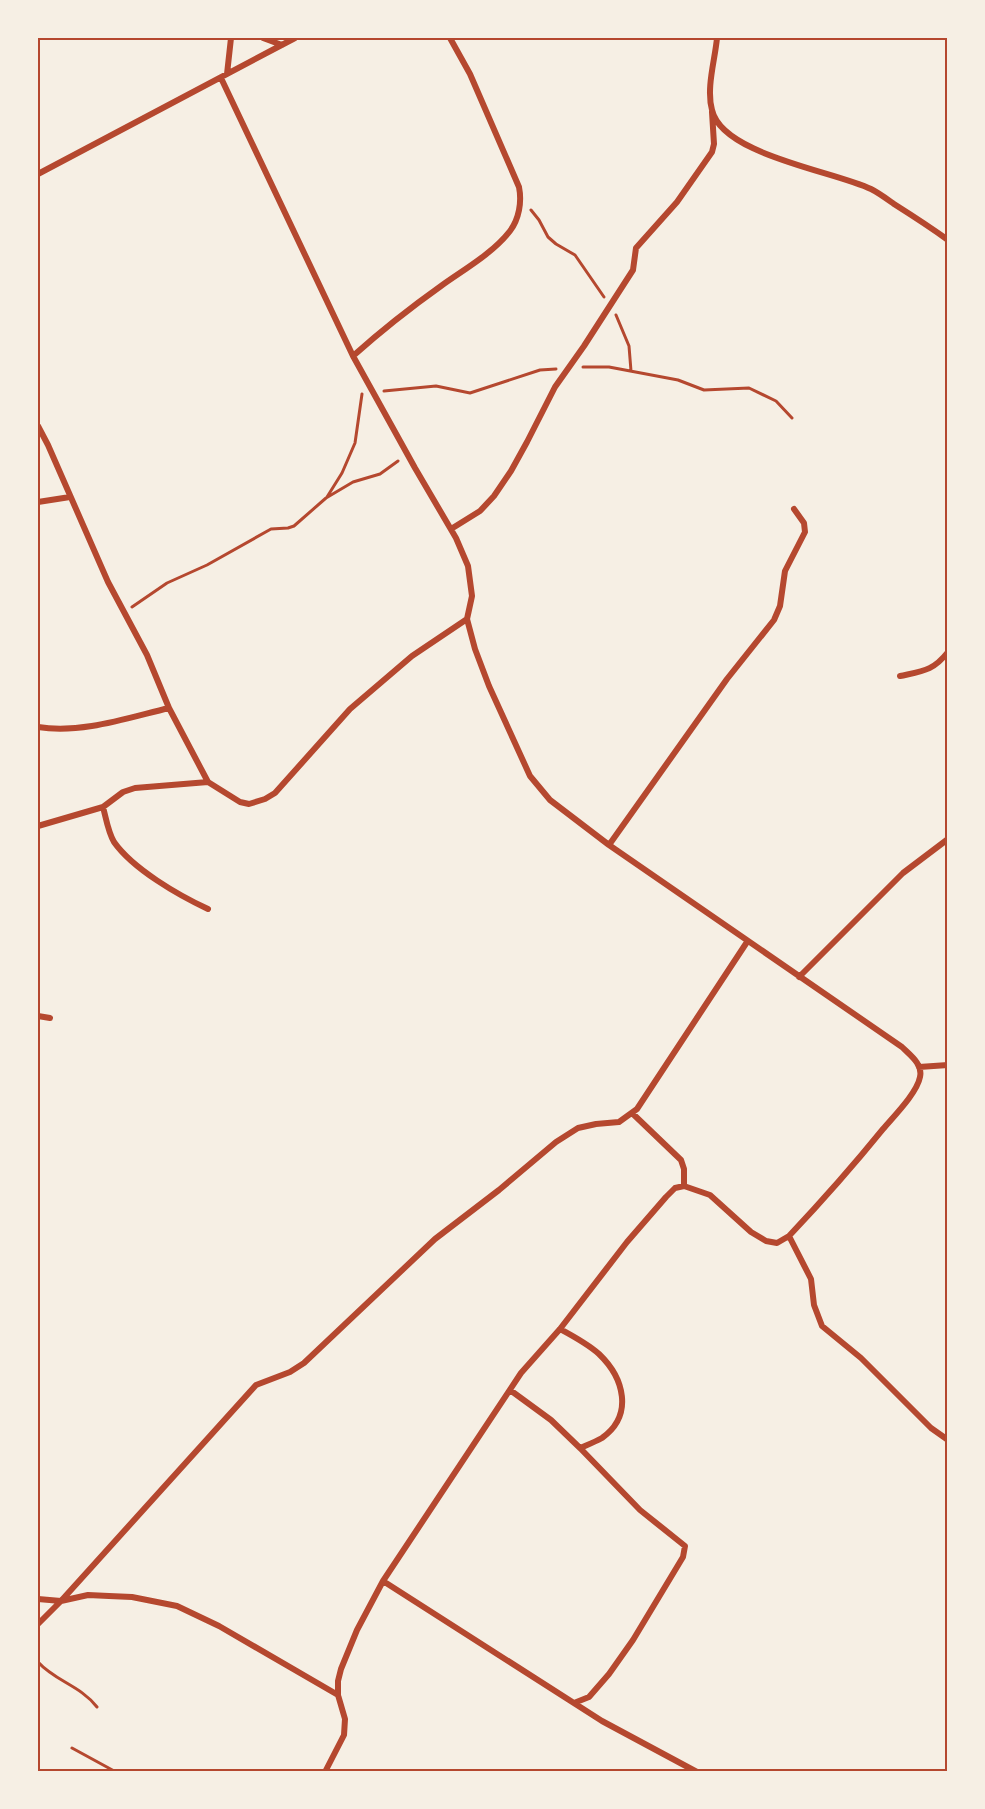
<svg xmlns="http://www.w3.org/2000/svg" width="985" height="1809" viewBox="0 0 985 1809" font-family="'Noto Serif',serif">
<rect width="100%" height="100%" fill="#f6efe4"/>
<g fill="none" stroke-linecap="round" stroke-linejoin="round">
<!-- path -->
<path stroke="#b5482f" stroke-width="3" d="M531 210 539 220 548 237 556 244 575 255 604 297
M616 315 629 346 631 371
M583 367H609L678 380 704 390 749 388 776 401 792 418
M384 391 436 386 470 393 540 370 556 369
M327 497 342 473 355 443 362 394
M132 607 167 583 207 565 271 529 288 528 294 526 326 498 353 482 380 474 398 461
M38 1662C55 1681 81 1686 97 1707
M72 1748 116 1772"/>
<!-- minor -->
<path stroke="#b5482f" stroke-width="6" d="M263 38 282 45
M717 38C715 60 706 88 712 110 722 155 834 171 871 189 879 193 887 199 894 204 913 216 930 227 948 240
M227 74 231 38
M221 78 353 356 415 468 456 538 468 566 472 596 467 619 475 649 489 686 530 776 550 800 609 845 902 1047C910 1055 923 1064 920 1077 917 1093 894 1116 883 1129 853 1166 822 1201 789 1236L811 1279 814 1305 822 1326 861 1358 931 1428 948 1440
M38 174 295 38
M353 356C381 331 410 308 441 286 463 270 492 254 510 231 519 219 522 202 519 187L470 74 450 38
M38 426 48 445 108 582 147 655 169 708 208 782
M38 502 70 497
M451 529 480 511 494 496 511 471 527 442 555 387 584 346 633 270 636 248 677 202 712 152 714 144 712 112
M900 676C923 671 933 671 948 652
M38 727C81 734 127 718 169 708
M103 807C106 818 108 832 114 842 133 869 178 895 208 909
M38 826 103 807 123 792 135 788 208 782 240 802 249 804 265 799 275 793 350 709 412 656 467 619
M609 845 727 679 774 620 780 606 785 571 805 532 804 523 794 509
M799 977 903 873 948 839
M38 1016 50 1018
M919 1067 948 1065
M632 1113 681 1160 684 1169V1186
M560 1329C573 1336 588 1344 599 1354 624 1378 634 1415 602 1438 595 1442 587 1445 580 1448
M510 1390 551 1420 580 1448 640 1510 685 1546 683 1557 633 1640 609 1674 589 1697 574 1703
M383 1581 602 1721 697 1772
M38 1599 61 1601 88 1595 109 1596 132 1597 177 1606 219 1626 338 1695
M38 1624 61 1601 256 1385 290 1372 304 1363 435 1239 499 1190 556 1142 578 1128 596 1124 619 1122 637 1109 747 942
M325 1772 344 1735 345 1719 338 1695V1681L341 1669 357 1630 383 1581 521 1373 560 1329 627 1242 666 1197 675 1188 684 1186 710 1195 751 1232 766 1241 777 1243 789 1236"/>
</g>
<!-- border -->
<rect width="985" height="1809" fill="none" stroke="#f6efe4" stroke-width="78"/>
<rect x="39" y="39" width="907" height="1731" fill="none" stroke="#b5482f" stroke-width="2"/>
</svg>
